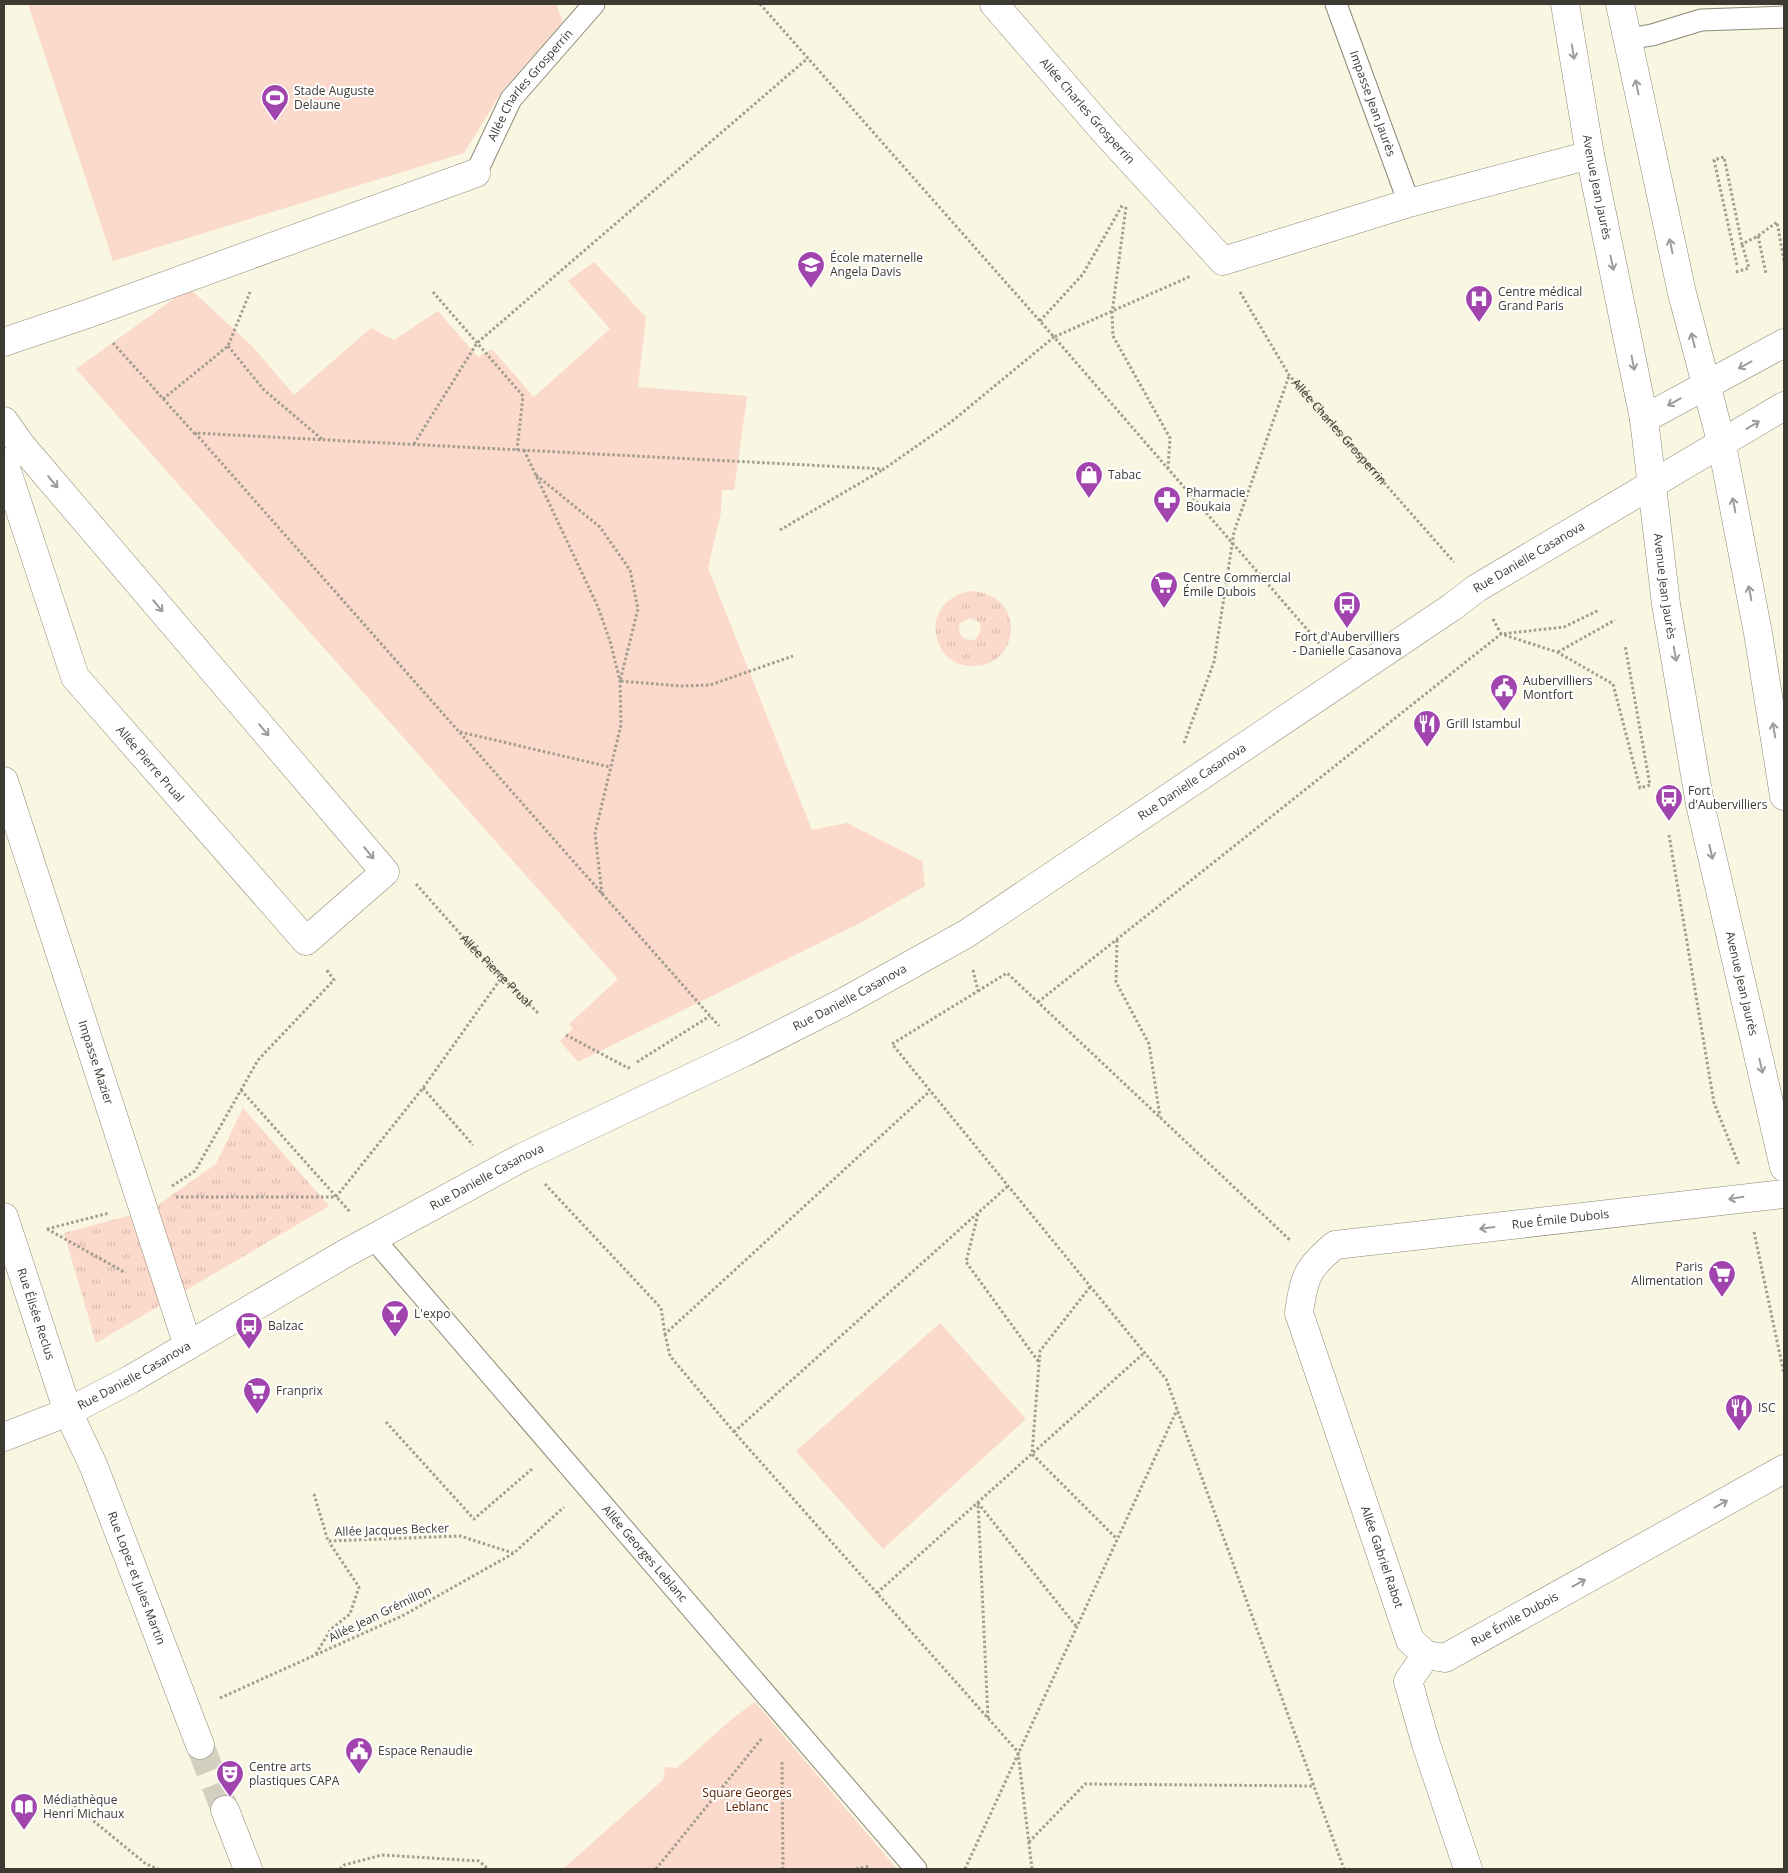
<svg xmlns="http://www.w3.org/2000/svg" width="1788" height="1873" viewBox="0 0 1788 1873" font-family="'Open Sans',sans-serif">
<defs>
<pattern id="grass-tufts" width="24" height="20" patternUnits="userSpaceOnUse" patternTransform="scale(1.25)"><rect width="24" height="20" fill="#fbd9cb"/><path d="M3 7l-1-3M5 7V3M7 7l1-3M15 17l-1-3M17 17v-4M19 17l1-3" fill="none" stroke="#d8bbaf"/></pattern>
</defs>
<rect width="100%" height="100%" fill="#f9f6e2"/>
<!-- grass -->
<path fill="url(#grass-tufts)" fill-rule="evenodd" d="M969 591C1032 593 1019 676 964 665 953 663 943 655 939 644 928 618 944 597 969 591ZM970 618 979 622 981 630 976 639C965 643 956 635 960 623Z
M243 1108 329 1206 96 1343 64 1233 151 1210 216 1164Z"/>
<!-- park -->
<path fill="#fbd9cb" d="M28 4H556L563 22 502 91 464 153 113 261Z
M594 262 646 317 638 387 747 396 734 490H722L721 512 708 568 812 830 847 823 922 861 925 886 860 923 578 1062 560 1041 573 1029 569 1024 618 979 76 369 189 288 253 347 294 395 371 328 394 340 438 311 478 357 492 349 534 397 610 329 568 281Z
M940 1323 1026 1419 883 1549 796 1451Z
M755 1702 897 1869H563L663 1780 665 1767 677 1768 732 1719Z"/>
<g fill="none" stroke-linecap="round" stroke-linejoin="round">
<!-- minor-tunnel -->
<path stroke="#d3d0bf" stroke-width="28" stroke-dasharray="28 14" stroke-linecap="butt" d="M200 1745 225 1810"/>
<defs>
<g id="service">
<path id="s3" d="M1336 4 1409 203"/>
<path d="M1627 39 1652 35 1701 20 1784 17"/>
<path id="s4" d="M476 173 511 99 594 4"/>
<path id="s5" d="M374 1239 916 1869"/>
</g>
<g id="minor">
<path id="s6" d="M994 4 1104 131 1223 261 1409 203 1590 155"/>
<path d="M4 342 87 314 476 173"/>
<path d="M4 421 21 445 385 872 306 941 75 677 4 462"/>
<path id="s7" d="M4 781 188 1346"/>
<path id="s8" d="M4 1217 68 1412 94 1467 200 1745"/>
<path id="s9" d="M1426 1655 1410 1640 1299 1313C1304 1277 1307 1268 1335 1245L1784 1194"/>
<path id="s10" d="M1426 1655 1445 1658 1784 1469"/>
<path d="M1426 1655 1408 1681 1426 1744 1468 1869"/>
<path d="M225 1810 248 1869"/>
</g>
<g id="secondary">
<path d="M1644 419 1784 343"/>
<path id="s11" d="M4 1437 68 1412 131 1379 346 1253 521 1158 743 1053 842 1003 966 934 1452 607 1477 588 1784 406"/>
</g>
<g id="primary">
<path id="s12" d="M1565 4 1590 155 1644 419 1666 604 1700 804 1784 1167"/>
<path d="M1620 4 1682 293 1722 445 1758 633 1784 796"/>
</g>
</defs>
<!-- service casing -->
<use href="#service" stroke="#8c8a78" stroke-width="23"/>
<!-- minor casing -->
<use href="#minor" stroke="#8c8a78" stroke-width="29"/>
<!-- secondary casing -->
<use href="#secondary" stroke="#8c8a78" stroke-width="29"/>
<!-- primary casing -->
<use href="#primary" stroke="#8c8a78" stroke-width="29"/>
<!-- path -->
<g stroke="#a19e90" stroke-width="3" stroke-dasharray="2.5 2.5" stroke-linecap="butt">
<path d="M760 4 1054 337 1191 276"/>
<path d="M1126 207 1112 313 1113 336 1170 438 1168 468"/>
<path d="M1758 236 1766 274"/>
<path d="M1737 265 1714 160 1724 157 1742 244 1758 236 1777 222 1784 261"/>
<path d="M1736 272 1749 268 1742 244"/>
<path d="M433 292 523 396 517 450"/>
<path id="s1" d="M1240 292 1289 375 1454 562"/>
<path d="M1040 321 1083 274 1123 204"/>
<path d="M113 343 194 433 884 469 951 422 1054 337 1325 650"/>
<path d="M228 346 264 390 323 440"/>
<path d="M163 399 228 346 250 292"/>
<path d="M195 433 719 1026"/>
<path d="M414 444 477 343 808 58"/>
<path d="M524 450 598 607 610 641 620 681 621 725 595 833 602 894"/>
<path d="M536 475 600 527 630 570 638 609 620 681 681 686 710 685 793 656"/>
<path d="M780 530 884 469"/>
<path d="M1493 619 1501 634 1564 627 1599 610"/>
<path d="M1558 652 1615 620"/>
<path d="M460 732 610 767"/>
<path d="M1184 743 1214 662 1234 532 1289 376"/>
<path d="M1669 835 1714 1103 1739 1165"/>
<path id="s2" d="M416 884 472 947 539 1014"/>
<path d="M1117 940 1116 982 1149 1044 1160 1117"/>
<path d="M973 970 978 991 892 1044 1166 1379 1344 1869"/>
<path d="M978 991 1007 973 1291 1241"/>
<path d="M1038 1002 1501 634 1557 652 1613 684 1640 788 1650 785 1625 645"/>
<path d="M566 1035 628 1068 630 1067"/>
<path d="M637 1062 710 1016"/>
<path d="M423 1088 473 1145"/>
<path d="M241 1090 350 1212"/>
<path d="M545 1184 661 1308 665 1334 930 1091"/>
<path d="M172 1186 195 1171 258 1060 334 980 326 969"/>
<path d="M176 1197H336L423 1088 502 977"/>
<path d="M978 1214 966 1262 1038 1361"/>
<path d="M47 1229 109 1213"/>
<path d="M47 1229 126 1273"/>
<path d="M1754 1232 1784 1374"/>
<path d="M1090 1287 1040 1351 1032 1454 1117 1539"/>
<path d="M665 1334 670 1356 734 1432 1018 1752 1032 1869"/>
<path d="M386 1422 474 1519 532 1469"/>
<path d="M734 1432 1008 1186"/>
<path d="M314 1494 328 1541 460 1536 513 1553"/>
<path d="M877 1593 1144 1353"/>
<path d="M316 1654 331 1629 350 1614 359 1587 329 1542"/>
<path d="M220 1698 404 1615 514 1553 564 1507"/>
<path d="M988 1718 978 1503 1076 1626"/>
<path d="M782 1762 783 1869"/>
<path d="M74 1805 146 1864 158 1869"/>
<path d="M1029 1842 1085 1784 1314 1786"/>
<path d="M340 1869 344 1865 382 1855 479 1861 488 1869"/>
<path d="M656 1869 763 1737"/>
<path d="M856 1869 870 1866"/>
<path d="M965 1869 1177 1410"/>
</g>
<!-- service -->
<use href="#service" stroke="#fff" stroke-width="21"/>
<!-- minor -->
<use href="#minor" stroke="#fff" stroke-width="28"/>
<!-- secondary -->
<use href="#secondary" stroke="#fff" stroke-width="28"/>
<!-- primary -->
<use href="#primary" stroke="#fff" stroke-width="28"/>
</g>
<!-- one-way arrows -->
<defs><path id="oneway-shaft" d="M-6 0H5M1.5-3L5.5 0L1.5 3" fill="none" stroke-width="1.6" stroke-linecap="round" stroke-linejoin="round" transform="scale(1.25)"/></defs>
<g stroke="#9e9c99">
<use href="#oneway-shaft" transform="translate(1573 52) rotate(81)"/>
<use href="#oneway-shaft" transform="translate(1637 87) rotate(-102)"/>
<use href="#oneway-shaft" transform="translate(1671 246) rotate(-102)"/>
<use href="#oneway-shaft" transform="translate(1612 263) rotate(78)"/>
<use href="#oneway-shaft" transform="translate(1693 340) rotate(-104)"/>
<use href="#oneway-shaft" transform="translate(1633 363) rotate(79)"/>
<use href="#oneway-shaft" transform="translate(1745 365) rotate(151)"/>
<use href="#oneway-shaft" transform="translate(1674 402) rotate(151)"/>
<use href="#oneway-shaft" transform="translate(1753 425) rotate(-31)"/>
<use href="#oneway-shaft" transform="translate(53 482) rotate(50)"/>
<use href="#oneway-shaft" transform="translate(1734 505) rotate(-101)"/>
<use href="#oneway-shaft" transform="translate(1750 593) rotate(-101)"/>
<use href="#oneway-shaft" transform="translate(158 606) rotate(50)"/>
<use href="#oneway-shaft" transform="translate(1675 654) rotate(80)"/>
<use href="#oneway-shaft" transform="translate(264 730) rotate(50)"/>
<use href="#oneway-shaft" transform="translate(1774 730) rotate(-99)"/>
<use href="#oneway-shaft" transform="translate(1711 852) rotate(77)"/>
<use href="#oneway-shaft" transform="translate(369 853) rotate(50)"/>
<use href="#oneway-shaft" transform="translate(1761 1066) rotate(77)"/>
<use href="#oneway-shaft" transform="translate(1736 1198) rotate(171)"/>
<use href="#oneway-shaft" transform="translate(1487 1228) rotate(173)"/>
<use href="#oneway-shaft" transform="translate(1721 1504) rotate(-29)"/>
<use href="#oneway-shaft" transform="translate(1579 1583) rotate(-29)"/>
</g>
<!-- icons -->
<defs>
<symbol id="stadium-pin" viewBox="-11 -11 22 30"><path d="M0 17L-7.5 6A9.5 9.5 0 1 1 7.5 6Z" fill="#a144ad" stroke="#fff"/><path d="M0-5a6.5 5 0 1 0 0 10a6.5 5 0 1 0 0-10ZM-3.5-1.8h7v3.6h-7Z" fill="#fff"/></symbol>
<symbol id="school-pin" viewBox="-11 -11 22 30"><path d="M0 17L-7.5 6A9.5 9.5 0 1 1 7.5 6Z" fill="#a144ad" stroke="#fff"/><path d="M0-5L7-2L0 1L-7-2ZM-4 1L0 2.5L4 1V4Q0 6-4 4Z" fill="#fff"/></symbol>
<symbol id="hospital-pin" viewBox="-11 -11 22 30"><path d="M0 17L-7.5 6A9.5 9.5 0 1 1 7.5 6Z" fill="#a144ad" stroke="#fff"/><path d="M-5-5h3v3.5h4V-5h3V5h-3V1.5h-4V5h-3Z" fill="#fff"/></symbol>
<symbol id="shop-pin" viewBox="-11 -11 22 30"><path d="M0 17L-7.5 6A9.5 9.5 0 1 1 7.5 6Z" fill="#a144ad" stroke="#fff"/><path d="M-5-2.5h2.3a2.7 3.5 0 0 1 5.4 0H5L5.5 6h-11ZM-1.5-2.5h3a1.5 2.3 0 0 0-3 0Z" fill="#fff"/></symbol>
<symbol id="pharmacy-pin" viewBox="-11 -11 22 30"><path d="M0 17L-7.5 6A9.5 9.5 0 1 1 7.5 6Z" fill="#a144ad" stroke="#fff"/><path d="M-2-6h4v4h4v4h-4v4h-4v-4h-4v-4h4Z" fill="#fff"/></symbol>
<symbol id="supermarket-pin" viewBox="-11 -11 22 30"><path d="M0 17L-7.5 6A9.5 9.5 0 1 1 7.5 6Z" fill="#a144ad" stroke="#fff"/><path d="M-6-5.5h2.5l.6 2H6L4.5 2H-2.5L-4.4-4H-6ZM-1.5 3.2a1.3 1.3 0 1 0 .1 0ZM3 3.2a1.3 1.3 0 1 0 .1 0Z" fill="#fff"/></symbol>
<symbol id="bus-pin" viewBox="-11 -11 22 30"><path d="M0 17L-7.5 6A9.5 9.5 0 1 1 7.5 6Z" fill="#a144ad" stroke="#fff"/><path d="M-5-6H5V4H4V6H2V4H-2V6H-4V4H-5ZM-3.5-4V0h7V-4ZM-3.5 1.2v1.5H-2V1.2ZM2 1.2v1.5H3.5V1.2Z" fill="#fff"/></symbol>
<symbol id="civic-pin" viewBox="-11 -11 22 30"><path d="M0 17L-7.5 6A9.5 9.5 0 1 1 7.5 6Z" fill="#a144ad" stroke="#fff"/><path d="M-.6-6.5H3V-4.5H.6V-3L4-1V1h2V6H-6V1h2V-1L-.6-3ZM-1.2 2.5V6h2.4V2.5Z" fill="#fff"/></symbol>
<symbol id="restaurant-pin" viewBox="-11 -11 22 30"><path d="M0 17L-7.5 6A9.5 9.5 0 1 1 7.5 6Z" fill="#a144ad" stroke="#fff"/><path d="M-5-6h1v4h1v-4h1v4h1v-4h1v5L-1.5 .5V6h-2V.5L-5-1ZM5-6V6H3V1.5H1.5Q1.5-4 5-6Z" fill="#fff"/></symbol>
<symbol id="bar-pin" viewBox="-11 -11 22 30"><path d="M0 17L-7.5 6A9.5 9.5 0 1 1 7.5 6Z" fill="#a144ad" stroke="#fff"/><path d="M-6-5H6L.8 .8V4.5H3.5V6h-7V4.5H-.8V.8Z" fill="#fff"/></symbol>
<symbol id="theatre-pin" viewBox="-11 -11 22 30"><path d="M0 17L-7.5 6A9.5 9.5 0 1 1 7.5 6Z" fill="#a144ad" stroke="#fff"/><path d="M-5-5.5Q0-4 5-5.5V0Q5 5 0 6Q-5 5-5 0ZM-3.3-2.5H-1v1.5H-3.3ZM1-2.5H3.3v1.5H1ZM-2.8 1Q0 5.5 2.8 1Z" fill="#fff"/></symbol>
<symbol id="library-pin" viewBox="-11 -11 22 30"><path d="M0 17L-7.5 6A9.5 9.5 0 1 1 7.5 6Z" fill="#a144ad" stroke="#fff"/><path d="M-6-4Q-3-5.5-.7-3.5V5Q-3 3-6 4ZM6-4Q3-5.5 .7-3.5V5Q3 3 6 4Z" fill="#fff"/></symbol>
</defs>
<g fill-rule="evenodd">
<use href="#stadium-pin" x="259" y="82" width="32" height="43"/>
<use href="#school-pin" x="795" y="249" width="32" height="43"/>
<use href="#hospital-pin" x="1463" y="283" width="32" height="43"/>
<use href="#shop-pin" x="1073" y="459" width="32" height="43"/>
<use href="#pharmacy-pin" x="1151" y="484" width="32" height="43"/>
<use href="#supermarket-pin" x="1148" y="569" width="32" height="43"/>
<use href="#bus-pin" x="1331" y="589" width="32" height="43"/>
<use href="#civic-pin" x="1488" y="672" width="32" height="43"/>
<use href="#restaurant-pin" x="1411" y="708" width="32" height="43"/>
<use href="#bus-pin" x="1653" y="782" width="32" height="43"/>
<use href="#supermarket-pin" x="1706" y="1258" width="32" height="43"/>
<use href="#bar-pin" x="379" y="1298" width="32" height="43"/>
<use href="#bus-pin" x="233" y="1310" width="32" height="43"/>
<use href="#supermarket-pin" x="241" y="1375" width="32" height="43"/>
<use href="#restaurant-pin" x="1723" y="1392" width="32" height="43"/>
<use href="#civic-pin" x="343" y="1735" width="32" height="43"/>
<use href="#theatre-pin" x="214" y="1758" width="32" height="43"/>
<use href="#library-pin" x="8" y="1791" width="32" height="43"/>
</g>
<g text-anchor="middle" stroke-width="4" stroke-linejoin="round" paint-order="stroke">
<!-- street labels -->
<g font-size="12" fill="#3c3a33" stroke="#fff">
<text dy="4" stroke="none"><textPath href="#s4" startOffset="104">Allée Charles Grosperrin</textPath></text>
<text dy="4" stroke="none"><textPath href="#s3" startOffset="106">Impasse Jean Jaurès</textPath></text>
<text dy="4" stroke="none"><textPath href="#s6" startOffset="142">Allée Charles Grosperrin</textPath></text>
<text dy="4" stroke="none"><textPath href="#s12" startOffset="186">Avenue Jean Jaurès</textPath></text>
<text dy="4" stroke="none"><textPath href="#s1" startOffset="172">Allée Charles Grosperrin</textPath></text>
<text dy="4" stroke="none"><textPath href="#s11" startOffset="1764">Rue Danielle Casanova</textPath></text>
<text dy="4" stroke="none"><textPath href="#s12" startOffset="591">Avenue Jean Jaurès</textPath></text>
<text transform="translate(150 764) rotate(49)" y="4">Allée Pierre Prual</text>
<text dy="4" stroke="none"><textPath href="#s11" startOffset="1359">Rue Danielle Casanova</textPath></text>
<text dy="4" stroke="none"><textPath href="#s2" startOffset="118">Allée Pierre Prual</textPath></text>
<text dy="4" stroke="none"><textPath href="#s12" startOffset="996">Avenue Jean Jaurès</textPath></text>
<text dy="4" stroke="none"><textPath href="#s11" startOffset="954">Rue Danielle Casanova</textPath></text>
<text dy="4" stroke="none"><textPath href="#s7" startOffset="296">Impasse Mazier</textPath></text>
<text dy="4" stroke="none"><textPath href="#s11" startOffset="549">Rue Danielle Casanova</textPath></text>
<text dy="4" stroke="none"><textPath href="#s9" startOffset="674">Rue Émile Dubois</textPath></text>
<text dy="4" stroke="none"><textPath href="#s8" startOffset="102">Rue Élisée Reclus</textPath></text>
<text dy="4" stroke="none"><textPath href="#s11" startOffset="144">Rue Danielle Casanova</textPath></text>
<text transform="translate(392 1530) rotate(-2)" y="4">Allée Jacques Becker</text>
<text dy="4" stroke="none"><textPath href="#s5" startOffset="415">Allée Georges Leblanc</textPath></text>
<text transform="translate(1382 1557) rotate(71)" y="4">Allée Gabriel Rabot</text>
<text dy="4" stroke="none"><textPath href="#s8" startOffset="385">Rue Lopez et Jules Martin</textPath></text>
<text transform="translate(380 1614) rotate(-26)" y="4">Allée Jean Grémillon</text>
<text dy="4" stroke="none"><textPath href="#s10" startOffset="99">Rue Émile Dubois</textPath></text>
</g>
<!-- poi labels -->
<g font-size="12" fill="#3c3a33" stroke="#fff" text-anchor="start">
<text x="294" y="95">Stade Auguste<tspan x="294" dy="14">Delaune</tspan></text>
<text x="830" y="262">École maternelle<tspan x="830" dy="14">Angela Davis</tspan></text>
<text x="1498" y="296">Centre médical<tspan x="1498" dy="14">Grand Paris</tspan></text>
<text x="1108" y="479">Tabac</text>
<text x="1186" y="497">Pharmacie<tspan x="1186" dy="14">Boukaia</tspan></text>
<text x="1183" y="582">Centre Commercial<tspan x="1183" dy="14">Émile Dubois</tspan></text>
<text x="1347" y="641" text-anchor="middle">Fort d'Aubervilliers<tspan x="1347" dy="14">- Danielle Casanova</tspan></text>
<text x="1523" y="685">Aubervilliers<tspan x="1523" dy="14">Montfort</tspan></text>
<text x="1446" y="728">Grill Istambul</text>
<text x="1688" y="795">Fort<tspan x="1688" dy="14">d'Aubervilliers</tspan></text>
<text x="1703" y="1271" text-anchor="end">Paris<tspan x="1703" dy="14">Alimentation</tspan></text>
<text x="414" y="1318">L'expo</text>
<text x="268" y="1330">Balzac</text>
<text x="276" y="1395">Franprix</text>
<text x="1758" y="1412">ISC</text>
<text x="378" y="1755">Espace Renaudie</text>
<text x="249" y="1771">Centre arts<tspan x="249" dy="14">plastiques CAPA</tspan></text>
<text x="43" y="1804">Médiathèque<tspan x="43" dy="14">Henri Michaux</tspan></text>
</g>
<!-- park labels -->
<g font-size="12" fill="#5a2000" stroke="#fff">
<text x="747" y="1797">Square Georges<tspan x="747" dy="14">Leblanc</tspan></text>
</g>
</g>
<!-- border -->
<rect width="1788" height="1873" fill="none" stroke="#3c3a33" stroke-width="10"/>
</svg>
